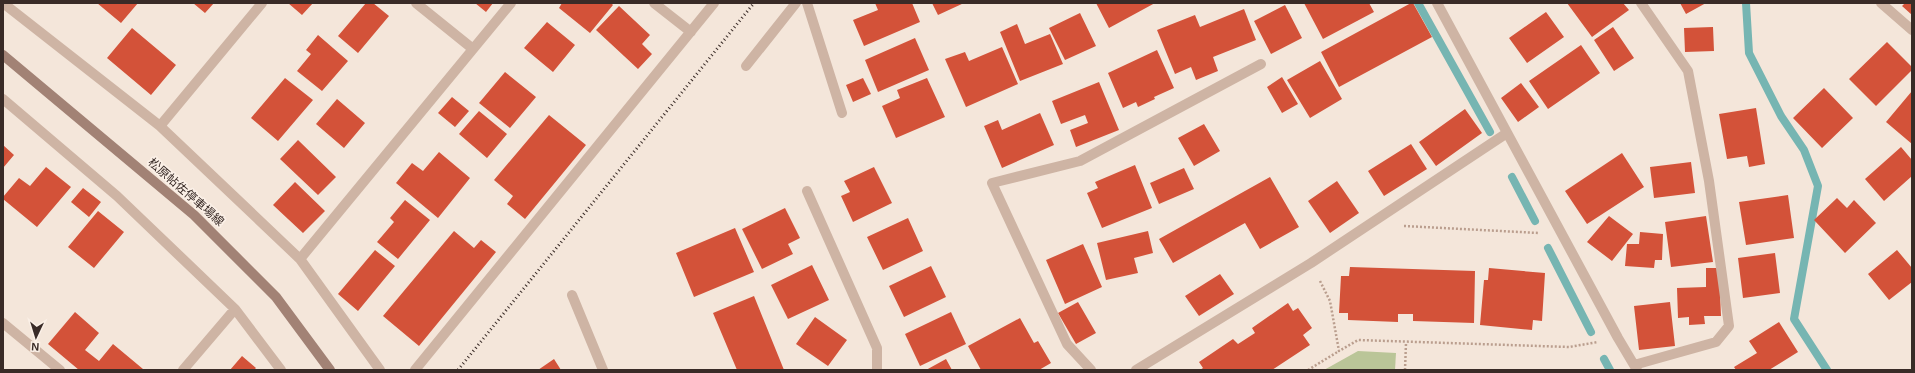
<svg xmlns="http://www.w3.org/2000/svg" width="1915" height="373" viewBox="0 0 1915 373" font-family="Arial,'Noto Sans JP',sans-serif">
<rect width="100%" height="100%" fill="#f4e6da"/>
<!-- green -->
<path fill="#bac598" d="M1358 351 1396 353 1395 370H1324Z"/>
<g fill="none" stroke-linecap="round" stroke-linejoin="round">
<!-- stream -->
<path stroke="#76b5b2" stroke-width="8" d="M1418 3 1490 132
M1746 3 1749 53 1781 116 1804 150 1818 186 1794 319 1827 370
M1512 177 1535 221
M1548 248 1591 332
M1604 359 1610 370"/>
</g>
<!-- building -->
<path fill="#d35239" d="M97 3H138L121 23Z
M193 3H214L205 13Z
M288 3H313L302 15Z
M366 3H373L389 16 358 53 338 36Z
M475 3H493L486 12Z
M562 3H611L613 5 590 33 559 8Z
M875 3H912L920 22 864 46 853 20 878 10Z
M932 3H964L938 15Z
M1096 3H1155L1109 28Z
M1304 3H1369L1374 12 1323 39Z
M1411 3H1413L1432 37 1339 87 1321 52Z
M1567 3H1623L1629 10 1592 37Z
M1680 3H1706L1686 14Z
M1905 3H1912V15L1902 6Z
M1285 5 1302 38 1271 54 1254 21Z
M619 6 650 35 642 44 652 54 638 69 596 30Z
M1244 9 1256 40 1213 57 1218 71 1196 80 1191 67 1175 74 1157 30 1195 15 1200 27Z
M1546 12 1564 37 1527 63 1509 38Z
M1080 13 1096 46 1065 60 1049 28Z
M547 22 575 45 553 72 524 48Z
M1017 24 1025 44 1050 34 1063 64 1020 81 1000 32Z
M1613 27 1634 58 1614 71 1594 40Z
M1713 27 1714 51 1685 52 1684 28Z
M132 28 176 65 151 95 107 58Z
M318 35 348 61 322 91 297 71 311 54 306 50Z
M915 38 929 70 878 92 865 60Z
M1887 42 1912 67V70L1876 106 1849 79Z
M1581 45 1600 73 1548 109 1529 81Z
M1002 47 1018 84 966 107 945 59 965 52 969 61Z
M1157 50 1174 88 1154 97 1155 99 1138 107 1136 102 1123 108 1108 73Z
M1320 61 1342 99 1310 118 1287 80Z
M505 72 536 97 510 128 479 103Z
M1282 77 1298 104 1282 113 1267 87Z
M285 78 313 100 278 141 251 118Z
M863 78 871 94 853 102 846 85Z
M927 78 945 117 896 138 882 106 900 98 897 90Z
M1099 82 1119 130 1076 147 1070 130 1088 123 1085 115 1061 124 1052 101Z
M1521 83 1539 107 1518 122 1501 98Z
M1824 88 1853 118 1822 148 1793 118Z
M1912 91V144L1886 122Z
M452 97 469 111 455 127 438 113Z
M337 99 365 123 344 148 316 124Z
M1756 108 1765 164 1749 167 1747 156 1727 159 1719 114Z
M1465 109 1482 133 1436 166 1419 142Z
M479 111 507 134 487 158 459 134Z
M1040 113 1054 145 1002 168 984 126 998 120 1002 130Z
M549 115 586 145 525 219 507 204 513 196 494 180Z
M1204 124 1220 151 1194 166 1178 138Z
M298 140 336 177 318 195 280 159Z
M1411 144 1427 169 1384 196 1368 171Z
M3 145 14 155 3 168Z
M1901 147 1912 160V176L1884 201 1865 179Z
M439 152 470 178 438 218 396 183 412 163 423 171Z
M1622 153 1644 187 1587 224 1565 191Z
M1691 162 1695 193 1654 198 1650 167Z
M1135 165 1152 208 1102 228 1087 193 1098 188 1095 182Z
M46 167 71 187 37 227 3 199V197L19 178 30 186Z
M874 167 892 203 853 222 841 196 850 192 844 181Z
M1184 168 1194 189 1159 204 1150 183Z
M1270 177 1299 227 1260 249 1245 223 1173 263 1159 239Z
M1337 181 1359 213 1330 233 1308 201Z
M295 182 325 211 303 233 273 205Z
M83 188 101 202 89 217 71 202Z
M1788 195 1794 238 1746 245 1739 202Z
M1837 198 1847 208 1854 200 1876 223 1845 253 1814 220Z
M405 200 430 220 398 259 377 242 394 222 390 218Z
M785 208 800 238 788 244 793 254 762 269 742 229Z
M98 211 124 232 94 268 68 247Z
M1609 216 1633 234 1612 261 1587 242Z
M1706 216 1713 262 1671 267 1665 222Z
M908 218 923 251 883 270 867 237Z
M735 228 754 272 694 297 676 253Z
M454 231 474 248 481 240 496 252 419 346 383 316Z
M1148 231 1153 253 1134 258 1138 273 1106 280 1097 243Z
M1640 232 1663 234 1662 260H1655L1654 268 1625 266 1627 244H1639Z
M1083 244 1102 287 1065 304 1046 260Z
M375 250 395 266 358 311 338 294Z
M1897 250 1912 268V282L1889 300 1868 274Z
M1775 253 1780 293 1743 298 1738 258Z
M812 265 829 300 788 319 771 285Z
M931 266 946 297 904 317 889 286Z
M1350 267 1475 271 1474 323 1413 321V314H1398V322L1348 320V313H1339L1341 276H1349Z
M1489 268 1545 273 1542 321 1533 320 1532 330 1480 325 1484 280H1488Z
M1706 268H1719L1721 316H1704L1705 324 1689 325V317L1678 318 1677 288 1706 287Z
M1220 274 1234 294 1199 316 1185 296Z
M754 296 784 370H737L713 313Z
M1078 302 1096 333 1076 344 1058 313Z
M1670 302 1675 346 1639 350 1634 306Z
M1288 303 1293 311 1298 308 1312 328 1303 335 1310 345 1272 370H1200L1203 368 1199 362 1233 339 1238 344 1255 333 1252 328Z
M75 312 99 333 85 350 99 361 113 344 143 369 142 370H79L48 344Z
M951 312 966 344 920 366 905 334Z
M815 317 847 340 828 366 796 344Z
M1020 318 1034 343 1038 341 1051 363 1039 370H981L968 346Z
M1779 322 1798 352 1769 370H1736L1734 367 1757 353 1749 341Z
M242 356 256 368 254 370H230Z
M554 359 561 370H538Z
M946 359 952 370H926Z"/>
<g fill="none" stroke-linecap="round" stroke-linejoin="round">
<!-- path -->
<path stroke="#ba9e8e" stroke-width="2.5" stroke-dasharray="2 2" stroke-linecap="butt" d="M1404 226 1539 233
M1320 281 1330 301 1339 351 1358 340 1569 347 1598 342
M1308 370 1339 351
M1405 370 1406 343"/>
<!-- street -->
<path stroke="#ceb4a4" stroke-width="10" d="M3 3 160 126 300 259 380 370
M416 3 473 49
M654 3 691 32
M807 3 842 113
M1437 3 1618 338 1637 370
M1881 3 1912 30
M746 66 796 3
M3 99 117 196 235 309 281 370
M160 126 262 3
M807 191 877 348V370
M300 259 511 3
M572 295 603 370
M3 323 60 370
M1634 365 1716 342 1729 326 1709 181 1688 71 1641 3
M183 370 235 309
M415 370 714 3
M1091 370 1067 344 992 183 1080 161 1261 64
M1136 370 1311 263 1507 133"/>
<!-- secondary -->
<path stroke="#a28275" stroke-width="10" d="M3 55 194 215 276 297 330 370"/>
<!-- rail -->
<path stroke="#392b27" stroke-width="3" stroke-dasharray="1 3" stroke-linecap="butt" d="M458 370 754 3"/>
</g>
<g text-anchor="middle" stroke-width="3.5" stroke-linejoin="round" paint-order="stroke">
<!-- street labels -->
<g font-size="12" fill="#392b27" stroke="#fbf0e7">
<text transform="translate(186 192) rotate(41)" y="4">松原帖佐停車場線</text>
</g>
</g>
<!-- border -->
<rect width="1915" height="373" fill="none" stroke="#392b27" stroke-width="8"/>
<!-- north arrow -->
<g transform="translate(36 337) rotate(184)" stroke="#fbf0e7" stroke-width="3" paint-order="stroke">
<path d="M0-3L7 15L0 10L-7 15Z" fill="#392b27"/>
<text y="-6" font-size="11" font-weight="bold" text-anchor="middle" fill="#392b27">N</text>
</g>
</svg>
